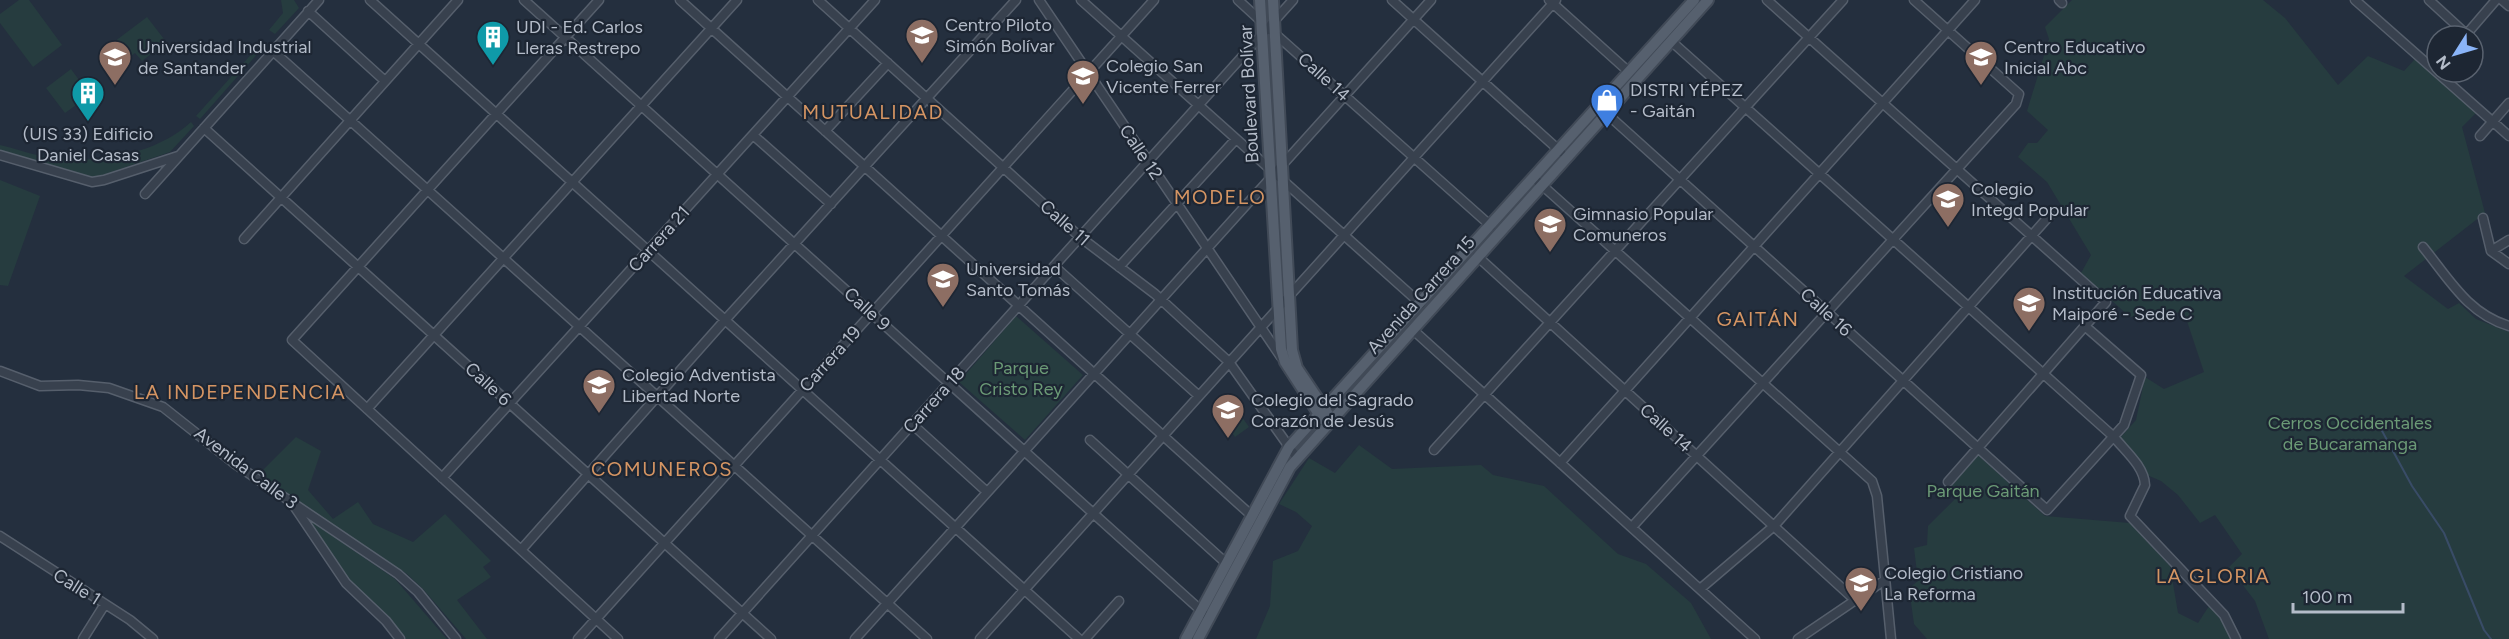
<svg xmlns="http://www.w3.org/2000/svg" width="2509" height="639" viewBox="0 0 2509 639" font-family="Figtree,sans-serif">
<rect width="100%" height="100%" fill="#242f3e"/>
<!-- green -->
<path fill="#263c3f" d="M19 0H29L62 45 33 67 0 23V14Z
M281 0H294L299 8 275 34 269 30 283 13Z
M2072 0H2263L2285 18 2338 85 2368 56 2404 71 2415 59 2476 113 2462 127 2485 213 2404 276 2448 309 2459 303 2476 319 2509 332V639H2269L2255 601 2229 567 2242 554 2215 515 2200 523 2178 495 2161 481 2147 475 2138 458 2120 438 2136 420 2145 377 2164 389 2204 372 2184 312 2130 317 2081 273 2091 255 2047 182 2018 157 2028 143H2037L2048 130 2027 111 2049 39 2045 27Z
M147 17 164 39 161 42 165 48 158 53 155 51 142 61 135 53 115 68 102 51Z
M256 49 259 52 200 119 196 116Z
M71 69 90 95 65 113 46 88Z
M191 122 194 126 170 152 91 179 0 152V145C13 148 27 153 41 156 90 165 153 157 191 122Z
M0 180 40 196 8 286 0 285Z
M1016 316 1083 375 1025 440 959 382Z
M1228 397 1249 427 1235 437 1214 407Z
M296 437 321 451 308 490 333 519 358 502 373 524 413 542 445 514 491 561 483 567 491 577 457 600 487 639H466L423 589 407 574 258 475Z
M1359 445 1392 469 1481 465 1493 475 1544 486 1618 554 1646 564 1691 603 1711 639H1256L1270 606 1273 561 1298 551 1312 526 1296 512 1279 504 1309 458 1335 473Z
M1978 455 2045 516 2130 523 2170 566 2178 613 2198 623 2209 606 2226 623 2233 639H1927L1914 624 1909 588 1918 581 1914 548 1927 545 1928 526 1956 498 1947 489Z
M302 515 395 579 447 639H405L393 623 350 582Z"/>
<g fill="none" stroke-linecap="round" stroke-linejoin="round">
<!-- stream -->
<path stroke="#394c67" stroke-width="2" d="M2381 429 2412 486 2444 533 2484 630 2491 639"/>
<defs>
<path id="minor" d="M370 0 1079 639
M524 0 1206 615
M599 0 292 340 618 639
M680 0 1251 515
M818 0 1080 237 1155 294 1229 362 1297 458
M1039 0 1281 357
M1081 0 1421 304
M1238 0 1262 22
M1392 0 1561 152
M1549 0 1629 72
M1767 0 2106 302 1948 482
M2059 0 2062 3
M2355 0 2509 136
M2429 0 2466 34
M2502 0 2509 6
M308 11 385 81
M1272 31 1491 226
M2465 36 2496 0
M1671 41 2114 437C2125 451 2144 466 2145 485L2130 516 2224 615 2236 639
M273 51 927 639
M1606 113 2047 510 2124 425 2141 375 2086 327
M204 128 771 639
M825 131 888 63
M753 135 831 204
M2480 136 2509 103
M0 155 92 182 104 180 178 156
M1534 178 1872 481 1877 496 1891 639
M145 194 319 0
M2483 218 2491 251 2509 264
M244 239 458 0
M2423 247C2449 279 2468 314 2509 326
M2491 251 2509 240
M1477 256 1855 600
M1054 266 1199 396
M1119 267 1236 139
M1412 329 1755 639
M0 371 40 386 78 385 109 388 163 407 235 464 398 574 418 592 456 639
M367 409 737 0
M912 424 987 492
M1090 440 1226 563
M1434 450 1843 0
M1560 463 1975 0
M442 478 875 0
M294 506 346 583 386 621 400 639
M1632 527 2016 104 2019 94 1914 0
M0 536 130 620 153 639
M521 550 725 320 1016 0
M1700 589 1774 526 2050 215
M83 639 105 604
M578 639 1154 0
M719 639 1293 0
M855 639 1431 0
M980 639 1556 0
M1085 639 1119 601
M1798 639 1885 580"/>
<path id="major" d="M1260 0 1281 349 1285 362 1322 419
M1273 0 1292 350 1297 368 1328 414
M1186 639 1289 447 1694 0
M1198 639 1290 467 1708 0"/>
</defs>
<!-- minor casing -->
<use href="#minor" stroke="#565f6c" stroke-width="11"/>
<!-- major casing -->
<use href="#major" stroke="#414a57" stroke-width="14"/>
<!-- minor -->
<use href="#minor" stroke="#38414e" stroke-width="8"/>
<!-- major -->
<use href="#major" stroke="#56606e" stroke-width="10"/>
</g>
<!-- icons -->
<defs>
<symbol id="school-pin" viewBox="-11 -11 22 30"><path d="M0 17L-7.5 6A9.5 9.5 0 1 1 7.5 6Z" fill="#8d6e63" stroke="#1d2633"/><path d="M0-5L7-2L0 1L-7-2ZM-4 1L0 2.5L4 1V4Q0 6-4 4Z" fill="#fff"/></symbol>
<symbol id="building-pin" viewBox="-11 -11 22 30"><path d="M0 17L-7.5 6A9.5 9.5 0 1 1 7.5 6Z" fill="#0f9aa8" stroke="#1d2633"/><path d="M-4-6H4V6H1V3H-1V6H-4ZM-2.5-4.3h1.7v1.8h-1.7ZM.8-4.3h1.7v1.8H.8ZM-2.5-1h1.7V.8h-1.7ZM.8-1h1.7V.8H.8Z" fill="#fff"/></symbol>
<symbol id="university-pin" viewBox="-11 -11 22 30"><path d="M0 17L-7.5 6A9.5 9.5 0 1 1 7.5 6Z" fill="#8d6e63" stroke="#1d2633"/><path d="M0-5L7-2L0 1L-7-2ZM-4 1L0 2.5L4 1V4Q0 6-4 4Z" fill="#fff"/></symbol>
<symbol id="shop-pin" viewBox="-11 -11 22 30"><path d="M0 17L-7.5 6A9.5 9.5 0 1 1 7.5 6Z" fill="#3f7fe0" stroke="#1d2633"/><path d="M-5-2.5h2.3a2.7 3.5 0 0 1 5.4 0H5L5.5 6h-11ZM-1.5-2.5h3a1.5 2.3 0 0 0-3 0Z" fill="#fff"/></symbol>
</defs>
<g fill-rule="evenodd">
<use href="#school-pin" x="903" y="16" width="38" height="52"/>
<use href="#building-pin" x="474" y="18" width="38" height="52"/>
<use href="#university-pin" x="96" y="38" width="38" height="52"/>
<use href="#school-pin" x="1962" y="38" width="38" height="52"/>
<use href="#school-pin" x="1064" y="57" width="38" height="52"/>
<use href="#building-pin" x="69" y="74" width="38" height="52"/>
<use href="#shop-pin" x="1588" y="81" width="38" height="52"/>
<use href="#school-pin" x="1929" y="180" width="38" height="52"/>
<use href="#school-pin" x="1531" y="205" width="38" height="52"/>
<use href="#university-pin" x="924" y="260" width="38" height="52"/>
<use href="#school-pin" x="2010" y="284" width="38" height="52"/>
<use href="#school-pin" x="580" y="366" width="38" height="52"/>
<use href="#school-pin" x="1209" y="391" width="38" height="52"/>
<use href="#school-pin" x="1842" y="564" width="38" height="52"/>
</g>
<g text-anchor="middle" stroke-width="4.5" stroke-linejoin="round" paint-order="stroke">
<!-- poi labels -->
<g font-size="18" fill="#b4bcc9" stroke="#1d2633" text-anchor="start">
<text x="945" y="31">Centro Piloto<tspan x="945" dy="21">Simón Bolívar</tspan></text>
<text x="516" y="33">UDI - Ed. Carlos<tspan x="516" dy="21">Lleras Restrepo</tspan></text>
<text x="138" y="53">Universidad Industrial<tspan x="138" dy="21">de Santander</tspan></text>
<text x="2004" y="53">Centro Educativo<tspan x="2004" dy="21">Inicial Abc</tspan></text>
<text x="1106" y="72">Colegio San<tspan x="1106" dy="21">Vicente Ferrer</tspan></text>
<text x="1630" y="96">DISTRI YÉPEZ<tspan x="1630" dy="21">- Gaitán</tspan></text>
<text x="88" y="140" text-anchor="middle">(UIS 33) Edificio<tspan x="88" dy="21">Daniel Casas</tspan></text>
<text x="1971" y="195">Colegio<tspan x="1971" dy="21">Integd Popular</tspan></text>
<text x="1573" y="220">Gimnasio Popular<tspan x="1573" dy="21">Comuneros</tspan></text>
<text x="966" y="275">Universidad<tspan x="966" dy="21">Santo Tomás</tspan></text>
<text x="2052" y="299">Institución Educativa<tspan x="2052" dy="21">Maiporé - Sede C</tspan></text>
<text x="622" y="381">Colegio Adventista<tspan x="622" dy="21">Libertad Norte</tspan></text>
<text x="1251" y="406">Colegio del Sagrado<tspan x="1251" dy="21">Corazón de Jesús</tspan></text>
<text x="1884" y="579">Colegio Cristiano<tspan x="1884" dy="21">La Reforma</tspan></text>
</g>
<!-- street labels -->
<g font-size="18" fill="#b4bcc9" stroke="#1d2633">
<text transform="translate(1324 77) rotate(42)" y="6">Calle 14</text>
<text transform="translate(1249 94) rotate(-93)" y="6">Boulevard Bolívar</text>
<text transform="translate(1141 152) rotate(56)" y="6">Calle 12</text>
<text transform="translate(1065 223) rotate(41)" y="6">Calle 11</text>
<text transform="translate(659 239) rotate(-48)" y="6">Carrera 21</text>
<text transform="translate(1421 295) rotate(-48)" y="6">Avenida Carrera 15</text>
<text transform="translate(867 309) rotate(42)" y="6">Calle 9</text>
<text transform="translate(1826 312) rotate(42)" y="6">Calle 16</text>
<text transform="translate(830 359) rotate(-48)" y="6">Carrera 19</text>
<text transform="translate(488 384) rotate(42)" y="6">Calle 6</text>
<text transform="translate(934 400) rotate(-48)" y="6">Carrera 18</text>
<text transform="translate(1666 428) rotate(42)" y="6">Calle 14</text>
<text transform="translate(246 468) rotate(37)" y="6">Avenida Calle 3</text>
<text transform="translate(77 587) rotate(32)" y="6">Calle 1</text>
</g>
<!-- park labels -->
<g font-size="18" fill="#6b9a76" stroke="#1d2633">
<text x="1021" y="374">Parque<tspan x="1021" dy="21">Cristo Rey</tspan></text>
<text x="2350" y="429">Cerros Occidentales<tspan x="2350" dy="21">de Bucaramanga</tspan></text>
<text x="1983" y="497">Parque Gaitán</text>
</g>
<!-- neighbourhood labels -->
<g font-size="20" letter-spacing="1.5" fill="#d59563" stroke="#1d2633">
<text x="873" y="119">MUTUALIDAD</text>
<text x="1220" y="204">MODELO</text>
<text x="1758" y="326">GAITÁN</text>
<text x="240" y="399">LA INDEPENDENCIA</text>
<text x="662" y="476">COMUNEROS</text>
<text x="2213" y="583">LA GLORIA</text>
</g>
</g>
<!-- north arrow -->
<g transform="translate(2455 54) rotate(233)"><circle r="28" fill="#1d2633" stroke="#59626f" stroke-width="1.5"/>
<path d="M0-4.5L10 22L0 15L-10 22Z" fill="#8ab4f8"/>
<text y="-9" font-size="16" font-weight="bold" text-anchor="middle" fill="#b4bcc9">N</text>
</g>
<!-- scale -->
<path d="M2293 603v9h110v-9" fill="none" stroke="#b4bcc9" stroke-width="3"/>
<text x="2302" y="603" font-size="18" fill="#b4bcc9" stroke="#1d2633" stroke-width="4.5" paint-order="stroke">100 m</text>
</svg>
